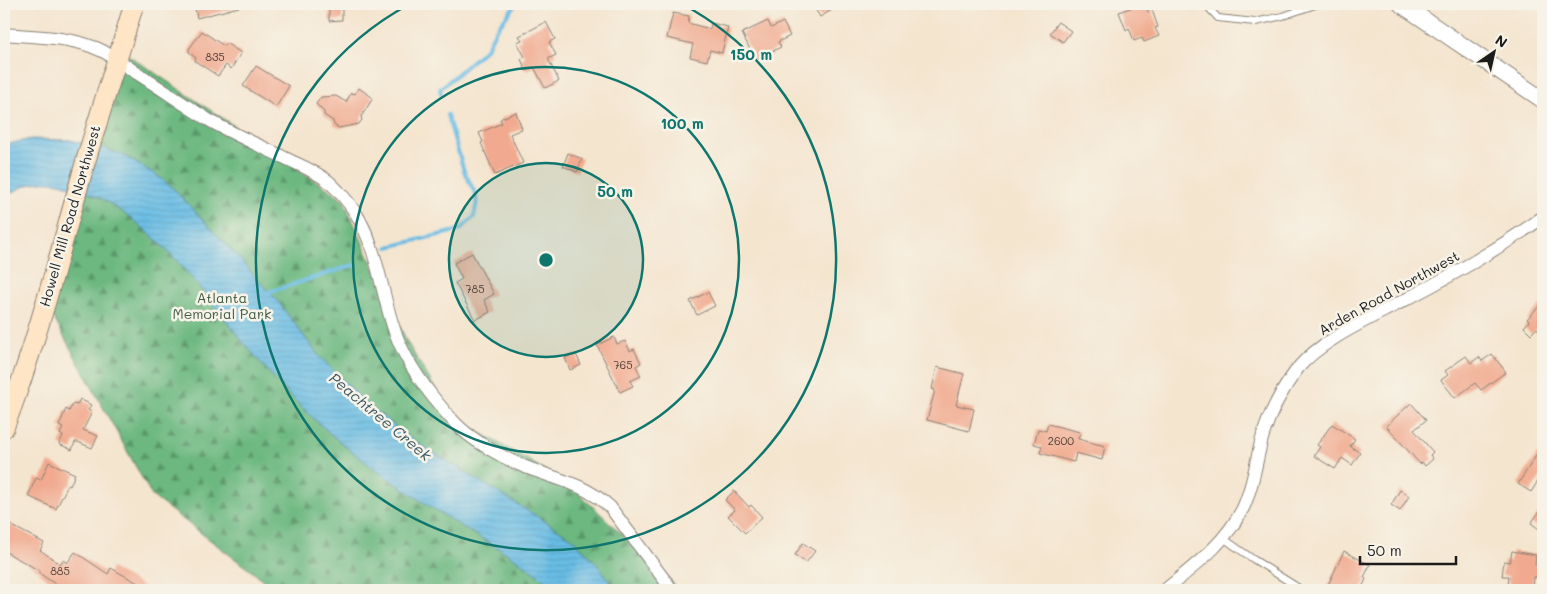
<svg xmlns="http://www.w3.org/2000/svg" width="1547" height="594" viewBox="0 0 1547 594" font-family="Mali,sans-serif">
<defs>
<pattern id="forest-firs" width="22" height="20" patternUnits="userSpaceOnUse" patternTransform="scale(1.25)"><rect width="22" height="20" fill="#6cb880"/><path d="M5 1l3.5 6h-7zM16 11l3.5 6h-7z" fill="#589568"/></pattern>
<pattern id="water-rules" width="6" height="5" patternUnits="userSpaceOnUse" patternTransform="scale(1.25)"><rect width="6" height="5" fill="#68bce4"/><path d="M0 2.5h6" fill="none" stroke="#5aa1c3"/></pattern>
</defs>
<rect width="100%" height="100%" fill="#f7f3e8"/>
<filter id="ink" filterUnits="userSpaceOnUse"><feTurbulence type="fractalNoise" baseFrequency=".02" numOctaves="2"/><feDisplacementMap in="SourceGraphic" scale="10" xChannelSelector="R" yChannelSelector="G"/><feConvolveMatrix kernelMatrix="1 2 1 2 8 2 1 2 1" color-interpolation-filters="sRGB"/></filter>
<filter id="wash" filterUnits="userSpaceOnUse"><feTurbulence type="fractalNoise" baseFrequency=".0096" numOctaves="4" result="noise"/><feDisplacementMap in="SourceGraphic" scale="20" xChannelSelector="R" yChannelSelector="G"/><feGaussianBlur stdDeviation="1.12" result="paint"/><feColorMatrix in="noise" values="0 0 0 0 0 0 0 0 0 0 0 0 0 0 0 0 0 1.4 0 .05"/><feComposite in="paint" operator="in"/></filter>
<g filter="url(#wash)">
<rect width="100%" height="100%" fill="#f4e5cf"/>
<!-- forest -->
<path fill="url(#forest-firs)" stroke="#446a4e" d="M125 53 343 199 408 344 452 416 569 484 674 584 675 590H283L267 583 152 496 47 306Z"/>
<!-- water -->
<path fill="url(#water-rules)" stroke="#426c80" d="M31 139 70 140 107 149 125 156 158 176 173 188 235 254 277 300 319 356 368 405 413 440 572 538 599 566 615 590H553C532 565 492 545 464 528 425 504 387 479 351 451 316 423 283 390 254 355 210 303 172 243 112 205 102 198 90 193 78 189 47 177 33 180 4 197V145Z"/>
<g fill="none" stroke-linecap="round" stroke-linejoin="round">
<!-- stream -->
<path stroke="#68bce4" stroke-width="4" d="M441 94 440 89 487 48 495 31 516 4
M388 247 460 230 474 217 477 201 475 193 464 171 447 115
M266 293 354 265"/>
</g>
<g id="blocks">
<!-- building -->
<path fill="#f1aa8f" d="M194 4H238L239 7 197 18Z
M329 4 342 5V20L329 21Z
M812 4H842L820 17Z
M1141 4H1145L1148 12 1152 10 1158 27 1155 28 1159 36 1144 42 1142 38 1134 41 1129 28 1126 30 1119 12Z
M673 13 689 16 688 23 710 29 711 23 728 27 722 53 710 50 707 61 690 57 693 44 667 38Z
M768 21 771 28 783 22 790 36 778 42 781 47 755 60 742 33Z
M546 22 555 39 549 42 556 55 548 59 559 81 545 88 534 67 526 71 521 59 525 57 517 42 522 40 519 36Z
M1058 22 1071 31 1063 42 1050 33Z
M202 31 224 46 226 43 241 53 231 69 226 65 218 76 195 61 196 58 189 52V49Z
M256 66 289 86 276 107 243 86Z
M359 88 373 98 361 117 362 120 359 124 339 128 334 125 333 121 324 115V112L316 104 321 97 336 96 346 102 351 93 355 94Z
M516 112 522 129 510 134 523 163 495 175 481 143 483 142 479 133 502 123 500 119Z
M568 153 582 159 577 172 563 166Z
M472 253 494 294 484 300 490 312 475 320 455 283 462 279 454 263Z
M708 292 715 306 697 315 690 301Z
M1543 302V335L1537 328 1531 334 1524 327 1529 321 1527 319Z
M614 337 617 344 625 341 630 351 634 349 641 363 636 366 641 376 630 381 633 386 620 392 597 345Z
M576 354 581 365 570 370 565 358Z
M1492 354 1506 372 1481 390 1475 383 1455 398 1441 380 1448 375 1445 371 1466 356 1471 363 1479 357 1482 361Z
M937 367 964 374 956 405 974 409 969 431 927 420 935 390 932 389Z
M80 399 91 405 88 410 92 412 83 430 98 436 92 448 78 442H75L72 450 59 444 63 436 60 434 63 428 59 426 66 409 69 411 73 404 77 405Z
M1411 403 1426 420 1414 430 1433 452 1430 455 1433 459 1425 466 1422 462 1420 464 1386 426Z
M1048 424 1080 432 1078 439 1105 446 1102 460 1076 453 1074 462 1040 453 1042 446 1034 444 1038 429 1046 431Z
M1332 424 1355 439 1350 446 1360 453 1352 465 1342 458 1335 469 1314 456 1320 447 1317 445Z
M1543 445V473L1531 492 1518 484Z
M49 462 75 474 70 486 68 485 56 509 28 496 36 478 41 480Z
M1400 490 1409 496 1400 511 1391 505Z
M734 491 749 507 751 505 762 517 745 533 728 516 735 510 725 500Z
M1543 507V532L1531 523Z
M9 524 44 543 40 550 60 564 63 560 67 563 75 552 108 574 111 568 150 590H64L39 573 40 571 4 551V533Z
M803 543 815 551 806 563 795 555Z
M1344 551 1370 565 1364 577 1366 579 1361 590H1333L1327 587Z
M1512 551 1536 555 1535 565 1539 566 1538 577H1533L1532 588 1508 585 1509 576H1502L1504 561 1510 562Z"/>
</g>
</g>
<g filter="url(#ink)">
<use href="#blocks" fill-opacity="0" stroke="#888076" stroke-width="1"/>
<g fill="none" stroke-linecap="round" stroke-linejoin="round">
<defs>
<path id="service" d="M1205 4 1218 18 1255 22 1283 16 1318 4
M1223 538 1253 559 1302 590
M1538 590 1543 585"/>
<path id="minor" d="M4 34C33 37 65 36 93 47 108 52 122 63 135 72 159 87 183 104 207 119 232 134 259 145 285 158 299 165 315 171 328 181 338 190 347 200 355 212 378 248 381 293 395 332 407 366 432 398 456 424 473 441 497 454 518 464 553 479 581 481 610 507L672 590
M1165 590C1194 566 1226 543 1243 508 1254 485 1256 459 1263 435 1270 412 1284 387 1298 368 1321 340 1371 318 1403 301 1452 275 1499 249 1543 217"/>
<path id="tertiary" d="M1401 4 1543 100"/>
<path id="secondary" d="M4 428C37 343 59 254 84 167 100 112 118 58 134 4"/>
</defs>
<!-- service casing -->
<use href="#service" stroke="#888076" stroke-width="8"/>
<!-- minor casing -->
<use href="#minor" stroke="#888076" stroke-width="14"/>
<!-- tertiary casing -->
<use href="#tertiary" stroke="#888076" stroke-width="18"/>
<!-- secondary casing -->
<use href="#secondary" stroke="#888076" stroke-width="21"/>
<!-- service -->
<use href="#service" stroke="#fff" stroke-width="6"/>
<!-- minor -->
<use href="#minor" stroke="#fff" stroke-width="12"/>
<!-- tertiary -->
<use href="#tertiary" stroke="#fff" stroke-width="16"/>
<!-- secondary -->
<use href="#secondary" stroke="#fee5c5" stroke-width="19"/>
</g>
</g>
<!-- distance rings -->
<circle cx="546" cy="260" r="97" fill="#0f766e" fill-opacity=".12"/>
<g fill="none" stroke="#0f766e" stroke-width="2.5">
<circle cx="546" cy="260" r="97"/>
<circle cx="546" cy="260" r="193"/>
<path d="M682 4A290 290 0 1 1 410 4"/>
</g>
<g text-anchor="middle" stroke-width="5" stroke-linejoin="round" paint-order="stroke">
<!-- number labels -->
<g font-size="11" fill="#514039">
<text x="215" y="61">835</text>
<text x="475" y="293">785</text>
<text x="623" y="369">765</text>
<text x="1061" y="445">2600</text>
<text x="60" y="575">885</text>
</g>
<!-- street labels -->
<g font-size="14" fill="#1c1c1c" stroke="#f7f3e8">
<text transform="translate(70 216) rotate(-74)" y="5">Howell Mill Road Northwest</text>
<text transform="translate(1389 293) rotate(-29)" y="5">Arden Road Northwest</text>
</g>
<!-- park labels -->
<g font-size="14" fill="#415d47" stroke="#f7f3e8">
<text x="222" y="303">Atlanta<tspan x="222" dy="16">Memorial Park</tspan></text>
</g>
<!-- water labels -->
<g font-size="15" font-style="italic" fill="#375462" stroke="#f7f3e8">
<text transform="translate(380 417) rotate(40)" y="5">Peachtree Creek</text>
</g>
</g>
<circle cx="546" cy="260" r="8" fill="#0f766e" stroke="#f7f3e8" stroke-width="2.5"/>
<g font-size="15" text-anchor="middle" font-weight="bold" fill="#0f766e" stroke="#f7f3e8" stroke-width="5" stroke-linejoin="round" paint-order="stroke">
<text x="751" y="60">150 m</text>
<text x="682" y="129">100 m</text>
<text x="615" y="197">50 m</text>
</g>
<!-- margin -->
<rect width="1547" height="594" fill="none" stroke="#f7f3e8" stroke-width="20"/>
<!-- north arrow -->
<g transform="translate(1494 52) rotate(34)" stroke="#f7f3e8" stroke-width="4" paint-order="stroke">
<path d="M0-4L9 19L0 12L-9 19Z" fill="#1c1c1c"/>
<text y="-8" font-size="14" font-weight="bold" text-anchor="middle" fill="#1c1c1c">N</text>
</g>
<!-- scale -->
<path d="M1360 556v8h96v-8" fill="none" stroke="#1c1c1c" stroke-width="2.5"/>
<text x="1367" y="556" font-size="15" fill="#1c1c1c" stroke="#f7f3e8" stroke-width="4" paint-order="stroke">50 m</text>
</svg>
